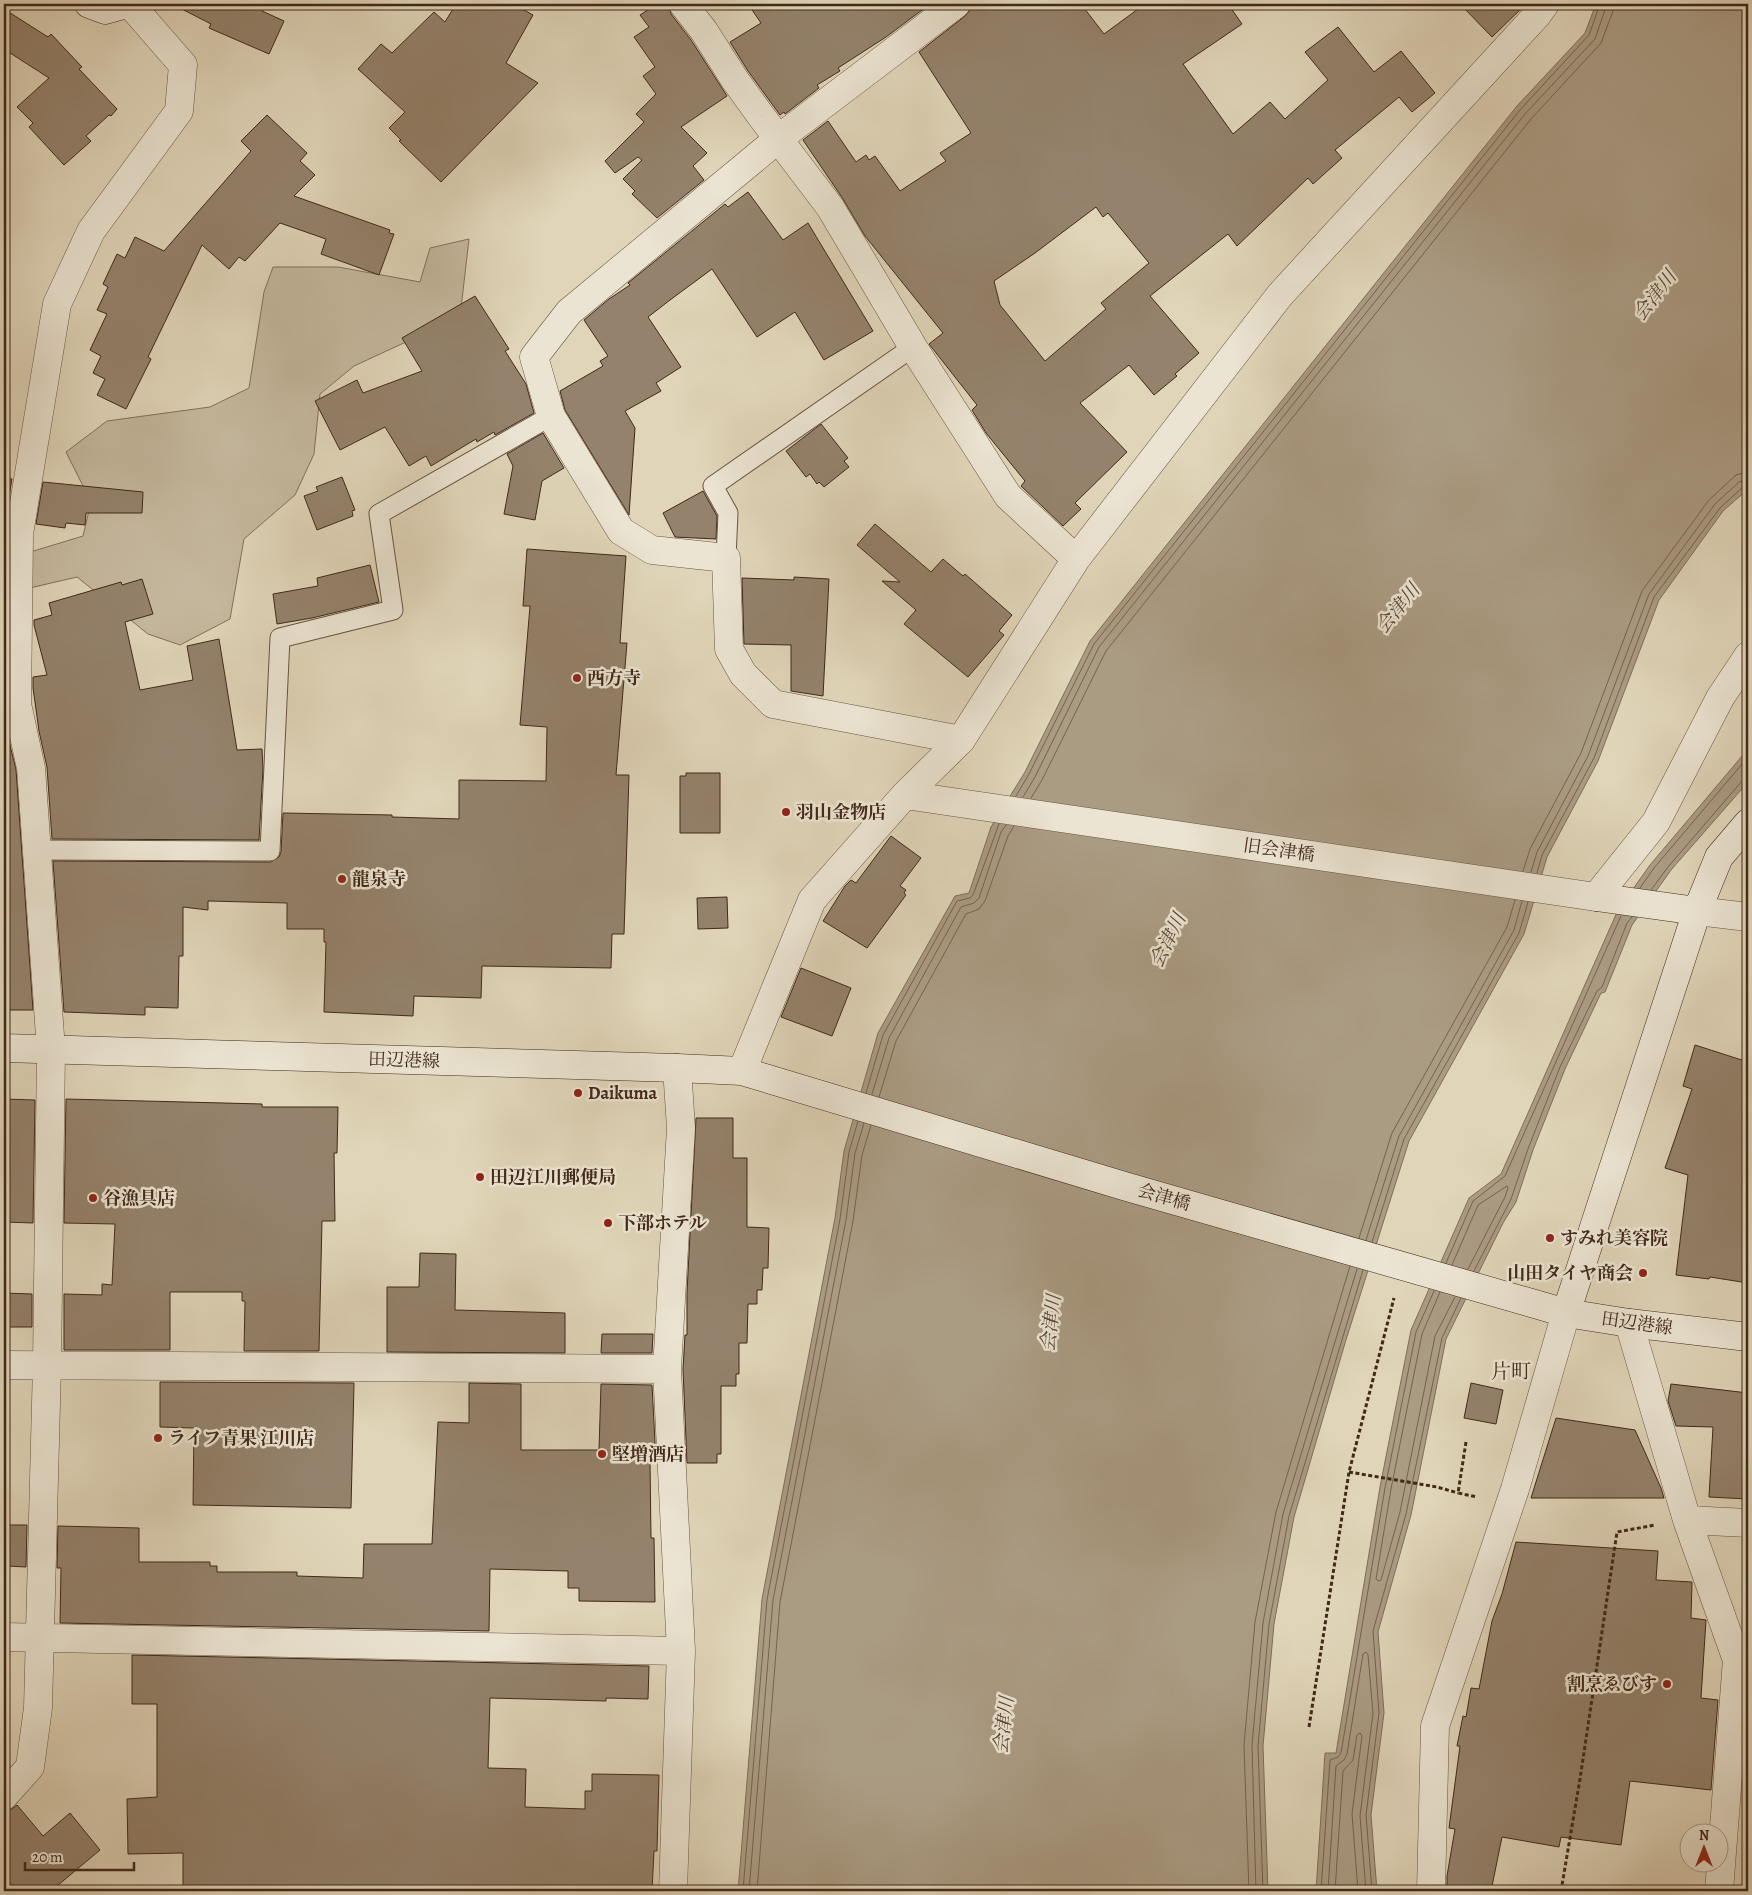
<svg xmlns="http://www.w3.org/2000/svg" width="1752" height="1895" viewBox="0 0 1752 1895" font-family="Alegreya,'Noto Serif JP',serif">
<rect width="100%" height="100%" fill="#e0d5b9"/>
<filter id="stains"><feTurbulence type="fractalNoise" baseFrequency=".004" numOctaves="4"/><feColorMatrix values="0 0 0 0 .2 0 0 0 0 .09 0 0 0 0 .02 0 0 0 .5 -.17"/></filter>
<radialGradient id="worn" r=".72"><stop offset=".6" stop-color="#630" stop-opacity="0"/><stop offset="1" stop-color="#630" stop-opacity=".3"/></radialGradient>
<!-- green -->
<path fill="#c5b89e" stroke="#83705c" d="M469 239 460 317 354 366 320 394 314 454 295 495 244 539 230 619 180 645 148 634 77 577 4 594V560L83 536 91 502 66 452 107 421 210 407 249 388 264 292 273 267H338L420 282 430 248Z"/>
<!-- water -->
<path fill="#aa9b83" stroke="#806d59" d="M1596 4H1748V489L1723 511 1659 600 1598 761 1547 857 1524 934 1409 1141 1345 1343 1294 1517 1274 1624 1263 1746 1268 1891H738L762 1599 835 1218 844 1151 878 1033 955 896 969 893 991 827 1025 772 1090 641 1517 106 1585 33Z
M1748 749V782L1671 870 1632 925 1605 992 1601 993 1565 1069 1533 1150 1516 1202 1503 1223 1446 1339 1411 1515 1378 1632 1384 1713 1371 1815 1377 1891H1316L1325 1753H1336L1380 1487 1411 1330 1469 1198 1501 1174 1618 910 1650 865Z"/>
<g fill="none" stroke-linecap="round" stroke-linejoin="round">
<!-- shore -->
<path stroke="#76624e" stroke-width="1" d="M1016 796 1029 774 1094 644 1520 110 1589 35 1600 4
M1023 797 1035 777 1099 647 1525 114 1595 39 1607 4
M1031 798 1042 780 1106 651 1531 119 1601 43 1613 11 1614 4
M1523 871 1530 849 1581 753 1642 591 1709 500 1736 475 1748 472
M1531 872 1537 852 1588 756 1649 594 1715 504 1739 482 1748 479
M1537 873 1542 855 1594 758 1654 597 1720 508 1743 487 1748 486
M1640 888 1654 868 1748 757
M1651 890 1668 867 1742 781 1748 779
M866 1093 883 1035 957 901 970 898 973 895 999 824
M872 1094 889 1038 961 907 974 903 979 898 1001 832 1006 825
M879 1097 896 1041 966 914 979 909 985 901 1008 836 1014 826
M1359 1238 1392 1133 1507 927 1515 900
M1366 1240 1399 1136 1514 930 1522 901
M1372 1242 1404 1139 1519 933 1528 902
M1446 1263 1473 1201 1505 1176 1621 916
M1452 1265 1478 1205 1507 1186 1508 1188 1505 1197 1468 1269
M1474 1271 1511 1199 1528 1149 1560 1067 1597 991 1602 987 1627 923 1632 917
M1440 1292 1422 1334 1391 1489 1376 1579 1378 1581 1381 1580 1400 1512 1435 1336 1455 1297
M743 1891 767 1600 840 1219 849 1152 858 1121
M749 1891 773 1600 846 1220 855 1153 864 1123
M757 1891 780 1602 853 1221 862 1155 871 1125
M1249 1891 1244 1745 1255 1622 1276 1512 1350 1266
M1256 1891 1252 1745 1263 1623 1283 1514 1357 1269
M1263 1891 1258 1746 1269 1624 1289 1516 1363 1270
M1321 1891 1330 1760 1338 1757 1341 1753 1385 1488 1416 1332 1434 1291
M1328 1891 1336 1766 1344 1760 1347 1754 1363 1654 1366 1652 1368 1655 1373 1713 1360 1816 1366 1891
M1335 1891 1343 1771 1353 1760 1357 1735 1360 1733 1362 1736 1352 1814 1358 1891
M1372 1891 1366 1815 1379 1713 1373 1631 1406 1514 1442 1338 1461 1298"/>
</g>
<!-- building -->
<path fill="#94826c" stroke="#412919" fill-rule="evenodd" d="M172 4H266L262 11 284 21 269 54 209 28 211 24Z
M456 4H513L533 15 506 63 538 83 441 182 399 141 401 140 389 128 405 112 358 69 381 44 392 53 434 12 445 22Z
M657 4H668L671 14 691 40 727 96 681 127 707 153 693 166 704 180 657 218 632 194 635 191 623 179 642 160 638 157 615 173 605 161 644 122 636 114 656 94 643 76 655 67 634 37 649 27 640 15Z
M748 4H930L886 37 838 68 840 71 817 85 819 88 785 114 784 112 780 115 748 71 730 42 761 23Z
M971 4H1081L1104 34 1145 4H1228L1242 24 1183 64 1233 134 1270 102 1285 119 1328 80 1305 52 1338 27 1374 72 1401 51 1435 93 1412 112 1399 97 1335 150 1342 158 1313 184 1308 178 1237 246 1228 234 1150 296 1199 353 1175 374 1177 376 1154 395 1129 365 1080 403 1127 452 1075 503 1081 509 1063 526 1021 486 1025 481 986 433 972 410 977 405 929 344 943 333 865 236 843 199 803 140 828 121 856 162 866 155 869 160 875 156 900 191 946 161 940 153 971 133 919 52 965 16 970 10ZM1096 207 1103 217 1108 213 1149 263 1101 303 1106 309 1045 361 1000 305 994 281 1035 253Z
M1460 4H1526L1492 37Z
M4 9 48 37 51 34 82 67 79 69 117 109 111 116 109 115 86 136 91 141 64 165 29 127 33 123 17 107 49 78 4 49Z
M267 115 307 153 300 161 315 175 294 196 390 230 389 233 394 234 379 275 321 254 326 239 280 223 245 261 239 257 229 269 202 245 148 357 151 359 126 409 97 395 105 379 93 373 101 356 90 350 107 314 97 310 108 287 103 284 117 254 125 258 135 237 164 251 251 151 241 141Z
M748 192 783 240 808 223 873 331 824 360 795 312 757 337 712 269 670 300 648 317 681 367 656 383 661 391 625 411 635 428 629 515 565 410 560 391 603 366 600 361 608 356 584 320 609 299 630 285 628 283 725 204 728 207Z
M475 296 509 349 505 351 526 384 534 413 495 435 494 432 477 442 476 439 431 466 426 456 409 466 385 427 340 450 315 401 357 380 363 393 422 371 402 338Z
M821 424 848 458 844 461 849 467 824 487 819 482 817 484 810 474 806 477 786 451Z
M543 433 564 468 542 481 535 520 504 514 513 466 507 454Z
M342 477 355 510 352 511 353 516 317 530 304 496 318 491 316 487Z
M4 478 12 479 5 520H4Z
M43 482 143 492 142 513H86L85 525 66 523 65 528 36 524Z
M703 491 717 516 716 539 675 537 663 513Z
M875 524 931 572 943 559 963 576 965 574 1012 615 999 631 1004 635 968 677 904 624 916 610 882 581 900 582 857 545Z
M527 549 626 556 620 643H627L616 775H629L624 934H612L611 968 482 966 481 998 414 996 413 1016 324 1012 326 942H324V929H287V903L208 901V910L183 907V956H179L178 1008 145 1007V1015L64 1012 53 861 270 862 279 857 281 852 283 813 392 815V817L459 819V780L546 781 547 727 520 725 530 606H523Z
M370 565 379 602 312 618 277 624 273 594 318 586 317 578Z
M794 577 829 579 823 696 791 691V645L744 644 742 578 794 580Z
M142 579 153 614 125 622 140 690 193 680 187 646 219 639 237 750 262 749 263 768 259 840 52 839 47 767 39 731 33 688V677L47 675 34 625V620L52 615 49 603 121 582 122 585Z
M4 733H7L16 770 33 1010H4Z
M686 773H720V833H680V776H686Z
M891 836 921 858 900 886 906 890 904 893 906 895 867 948 823 921 845 886 851 880 856 883Z
M727 897 728 928 698 929 697 898Z
M801 968 851 988 832 1036 781 1017Z
M1695 1045 1748 1062V1283L1710 1277 1709 1279 1676 1275 1688 1175 1665 1168 1692 1089 1683 1086Z
M4 1099 35 1100 33 1223 4 1222Z
M66 1099 262 1104V1107H338L337 1153H334L335 1221H322L319 1351H244L245 1301H242V1292H170V1350H64V1294L102 1295V1284L112 1285 115 1224 64 1223Z
M696 1118H733V1158H747V1227L769 1228 768 1268H763L762 1290H757V1304H748L747 1343H739V1374H736V1386H721V1454H717V1463H687L683 1369 685 1335H687V1293Z
M420 1253 456 1254 455 1310 565 1313V1353L387 1352V1287H419Z
M4 1293 32 1294V1327H4Z
M602 1334H653L652 1353H601Z
M160 1382 354 1383 351 1508 193 1505 194 1428 160 1427Z
M469 1383 521 1384V1450H599L601 1384 652 1385 656 1462H650L651 1538H654L655 1602 579 1601V1588H568V1571L490 1569 489 1631 60 1623 61 1568H57L58 1526 139 1528V1562H210V1566H217V1572H297V1576L363 1578 364 1544H432L438 1422 469 1423Z
M1471 1383 1503 1390 1496 1424 1464 1418Z
M1671 1384 1748 1393V1499L1709 1497 1713 1427 1676 1426 1668 1401Z
M1556 1418 1635 1430 1661 1488 1664 1498H1531Z
M8 1525H27L26 1567 8 1566Z
M1516 1542 1658 1551 1656 1580 1692 1582 1691 1618 1706 1620 1701 1698 1718 1700 1711 1790 1630 1781 1621 1845 1561 1837 1559 1847 1502 1837 1491 1891H1462L1447 1888V1876L1455 1829 1449 1828 1460 1746H1457L1463 1716 1466 1717 1471 1688 1479 1689 1492 1621 1502 1594Z
M132 1655 649 1666 648 1699 606 1698V1701L490 1698 488 1768 526 1769 525 1807 585 1809V1791H592V1774L659 1775 657 1851H654L652 1891H183V1853L128 1854 127 1799 157 1797V1704H132Z
M17 1805 43 1836 70 1813 100 1850 51 1891H17L4 1876V1811H9Z"/>
<g fill="none" stroke-linecap="round" stroke-linejoin="round">
<defs>
<path id="lane" d="M726 558 728 513 713 486 913 347
M37 850 270 851 280 638 393 610 379 514 551 416"/>
<path id="street" d="M683 4 704 31 735 80 761 116 830 207 913 347 1008 496 1076 559
M956 4 778 139 569 312 534 357 551 416 621 531 652 550 726 558 729 649 743 674 773 704 961 740
M905 795 1596 897 1656 822 1720 698 1748 656
M1697 911 1748 917
M742 1071 812 900 905 795 961 740 1076 559 1280 295 1537 15 1545 4
M1629 1323 1687 1520 1737 1660 1719 1891
M4 1365 667 1369
M1687 1520 1748 1523
M4 1637 681 1651
M4 1796 30 1767 38 1708 47 1365 51 1050 31 768 17 704 19 534 57 304 91 231 179 111 183 65 130 4
M673 1891 681 1651 667 1369 681 1128 677 1068
M1431 1891 1435 1726 1515 1489 1566 1313"/>
<path id="secondary" d="M89 4 105 10 127 4
M1596 897 1697 911
M4 1048 677 1068 742 1071 1124 1186 1566 1313 1629 1323 1748 1337
M1566 1313 1697 911 1719 857 1748 823"/>
</defs>
<!-- lane casing -->
<use href="#lane" stroke="#695441" stroke-width="21"/>
<!-- street casing -->
<use href="#street" stroke="#695441" stroke-width="29"/>
<!-- secondary casing -->
<use href="#secondary" stroke="#412919" stroke-width="29"/>
<!-- path -->
<path stroke="#412919" stroke-width="3" stroke-dasharray="4 2.5" stroke-linecap="butt" d="M1466 1442 1458 1493 1477 1497
M1349 1472 1437 1487 1458 1493
M1309 1727 1349 1472 1394 1298
M1561 1891 1580 1779 1617 1532 1655 1525"/>
<!-- lane -->
<use href="#lane" stroke="#ebe4d2" stroke-width="19"/>
<!-- street -->
<use href="#street" stroke="#ebe4d2" stroke-width="28"/>
<!-- secondary -->
<use href="#secondary" stroke="#ebe4d2" stroke-width="28"/>
</g>
<!-- markers -->
<g fill="#8f2418" stroke="#ebe4d2" stroke-width="2">
<circle cx="577" cy="678" r="5"/>
<circle cx="786" cy="812" r="5"/>
<circle cx="342" cy="879" r="5"/>
<circle cx="578" cy="1093" r="5"/>
<circle cx="480" cy="1177" r="5"/>
<circle cx="93" cy="1198" r="5"/>
<circle cx="608" cy="1223" r="5"/>
<circle cx="1550" cy="1238" r="5"/>
<circle cx="1643" cy="1273" r="5"/>
<circle cx="158" cy="1438" r="5"/>
<circle cx="602" cy="1454" r="5"/>
<circle cx="1667" cy="1684" r="5"/>
</g>
<g text-anchor="middle" stroke-width="5" stroke-linejoin="round" paint-order="stroke">
<!-- poi labels -->
<g font-size="18" font-weight="bold" fill="#412919" stroke="#ebe4d2" text-anchor="start">
<text x="587" y="684">西方寺</text>
<text x="796" y="818">羽山金物店</text>
<text x="352" y="885">龍泉寺</text>
<text x="588" y="1099">Daikuma</text>
<text x="490" y="1183">田辺江川郵便局</text>
<text x="103" y="1204">谷漁具店</text>
<text x="618" y="1229">下部ホテル</text>
<text x="1560" y="1244">すみれ美容院</text>
<text x="1633" y="1279" text-anchor="end">山田タイヤ商会</text>
<text x="168" y="1444">ライフ青果 江川店</text>
<text x="612" y="1460">堅増酒店</text>
<text x="1657" y="1690" text-anchor="end">割烹ゑびす</text>
</g>
<!-- street labels -->
<g font-size="18" fill="#412919" stroke="#ebe4d2">
<text transform="translate(1279 850) rotate(8)" y="6">旧会津橋</text>
<text transform="translate(404 1060) rotate(2)" y="6">田辺港線</text>
<text transform="translate(1164 1197) rotate(16)" y="6">会津橋</text>
<text transform="translate(1637 1323) rotate(8)" y="6">田辺港線</text>
</g>
<!-- water labels -->
<g font-size="19" font-style="italic" fill="#5b4634" stroke="#ebe4d2">
<text transform="translate(1654 295) rotate(-52)" y="7">会津川</text>
<text transform="translate(1397 608) rotate(-51)" y="7">会津川</text>
<text transform="translate(1167 940) rotate(-64)" y="7">会津川</text>
<text transform="translate(1050 1323) rotate(-83)" y="7">会津川</text>
<text transform="translate(1003 1725) rotate(-83)" y="7">会津川</text>
</g>
<!-- quarter labels -->
<g font-size="20" fill="#412919" stroke="#ebe4d2">
<text x="1511" y="1378">片町</text>
</g>
</g>
<!-- margin -->
<rect width="1752" height="1895" fill="none" stroke="#e0d5b9" stroke-width="20"/>
<rect x="5" y="5" width="1742" height="1885" fill="none" stroke="#412919" stroke-width="2.5"/>
<rect x="10" y="10" width="1732" height="1875" fill="none" stroke="#412919"/>
<!-- north arrow -->
<g transform="translate(1704 1848)"><circle r="24" fill="#ebe4d2" stroke="#a79988"/>
<path d="M0-4L9 19L0 12L-9 19Z" fill="#8f2418"/>
<text y="-8" font-size="14" font-weight="bold" text-anchor="middle" fill="#412919">N</text>
</g>
<!-- scale -->
<path d="M25 1862v8h109v-8" fill="none" stroke="#412919" stroke-width="2.5"/>
<text x="32" y="1862" font-size="15" fill="#412919" stroke="#ebe4d2" stroke-width="4" paint-order="stroke">20 m</text>
<rect width="100%" height="100%" filter="url(#stains)"/>
<rect width="100%" height="100%" fill="url(#worn)"/>
</svg>
